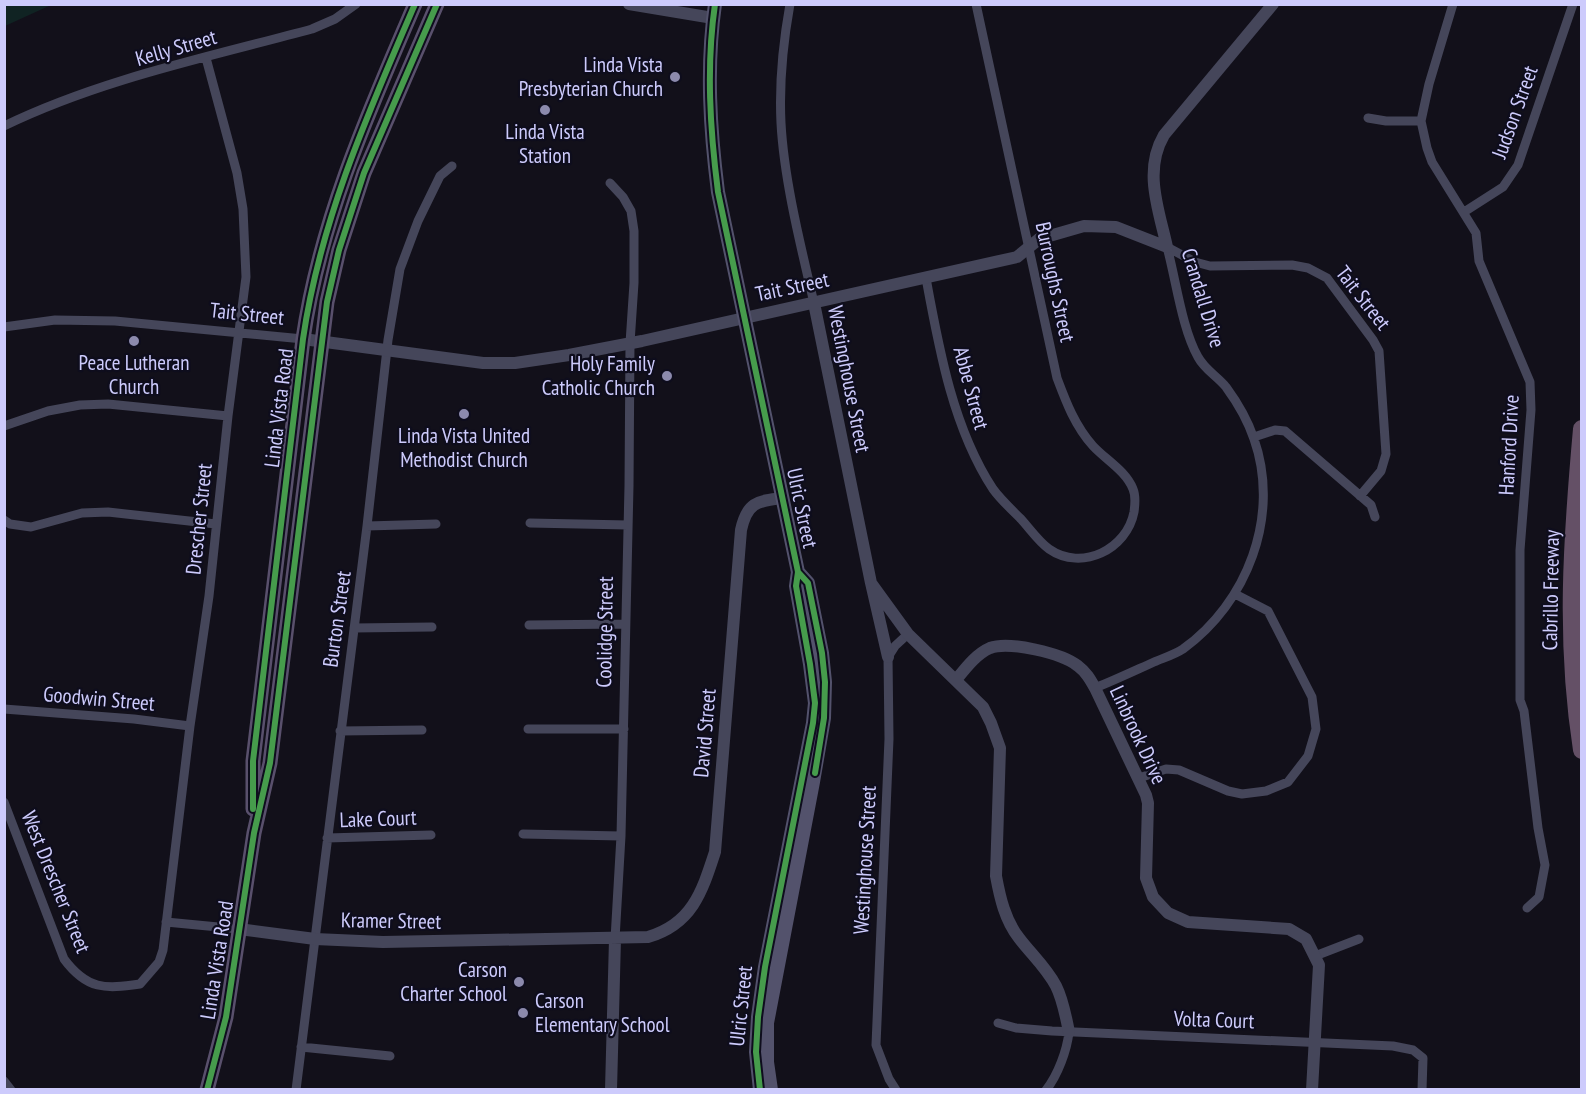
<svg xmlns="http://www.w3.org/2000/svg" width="1586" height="1094" viewBox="0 0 1586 1094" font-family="'PT Sans Narrow',sans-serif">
<rect width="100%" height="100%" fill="#12101a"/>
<!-- green -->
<path fill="#102323" d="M5 4H51V5L5 26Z"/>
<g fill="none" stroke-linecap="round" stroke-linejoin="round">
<!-- minor -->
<path stroke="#45465a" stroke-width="9" d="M790 4C783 43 779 83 781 123 784 180 801 247 814 303
M1453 4 1429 84 1421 121 1427 148 1432 162 1476 233 1479 261 1530 382 1531 410 1520 550V700L1524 711 1538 828 1545 865 1539 897 1527 908
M1368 118 1386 121H1421
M4 126C101 79 209 57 312 29L335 19 356 4
M610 183 623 197 631 211 634 231V283L630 343 629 486 621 836 615 939
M1464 212 1503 187 1518 165 1573 4
M1167 247 1195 262 1210 266 1292 265 1308 268 1327 278 1373 340 1379 351 1386 454 1381 471 1360 496
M926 278C939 349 953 428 993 489 1001 500 1012 510 1021 519 1030 529 1039 542 1049 549 1082 572 1127 549 1134 512 1135 505 1136 496 1133 489 1126 471 1106 460 1093 446 1075 426 1066 402 1057 378L976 4
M4 327 55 320 115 321 303 339
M4 426 48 411 80 405 108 404 228 416
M1254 437 1275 430 1285 431 1371 505 1375 517
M4 520 10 524 31 527 82 513 108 512 216 524
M530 523 628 525
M367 526 436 524
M529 625 624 624
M354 628 432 627
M1095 688C1115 680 1134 671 1154 662 1163 658 1174 655 1183 649 1247 603 1281 516 1254 439 1248 421 1237 402 1226 387 1217 376 1205 370 1198 357 1182 329 1176 280 1167 247
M4 709 134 719 190 726
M528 729H624
M340 731 422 730
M1139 778 1166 769 1179 770 1228 791 1242 794 1266 791 1288 782 1308 756 1316 729 1312 697 1268 611 1235 594
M4 802 64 959C87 990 105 989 140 984L159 962 163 950 190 726 209 596 228 416 246 277 243 209 237 173 206 58
M523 834 621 836
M327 838 431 835
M166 922 239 929
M1315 956 1359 939
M998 1023 1016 1028 1052 1031 1393 1046 1413 1050 1423 1058 1422 1090
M301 1047 390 1056
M4 1081 11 1090
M296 1090 367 526 388 340 400 269 418 221 440 176 452 166
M896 1090 889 1079 876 1045 889 739 888 657 895 646 908 634
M1046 1090C1058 1075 1067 1050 1069 1032"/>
<!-- tertiary -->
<path stroke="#45465a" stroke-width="12" d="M629 4 713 18
M1167 247C1159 210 1143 171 1164 135L1273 4
M814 303 871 583 888 657
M303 339 483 363H515L569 355 642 341 1017 257 1039 239 1084 226 1116 227 1167 247
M871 583 908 634 983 707 991 723 1000 748 996 876C1000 898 1005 920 1019 938 1031 954 1046 967 1056 986 1063 1000 1066 1017 1069 1032
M956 680C965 669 976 654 990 648 1009 641 1062 653 1078 666 1086 672 1090 679 1095 688L1146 795 1148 803 1146 878 1153 897 1168 913 1188 922 1289 929 1306 939 1319 965 1312 1090
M239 929 315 939 383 942 648 937C692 924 702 892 715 852L741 530C747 503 756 501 783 498
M611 1090 615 939"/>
<!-- secondary -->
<path stroke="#53526c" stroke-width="14" d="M715 4C706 67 710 129 718 192L798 572 796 586 810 664 815 703 813 723 765 967 758 1017 756 1052 760 1090
M771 1090 767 1062V1023L813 782 824 718 825 682 822 653 808 583 798 572"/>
<!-- primary -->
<path stroke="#59506c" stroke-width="15" d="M253 809V761L303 339C320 221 368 113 415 4
M207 1090 226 1017 254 833 270 763 327 302 339 250 364 173 437 4"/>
<!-- motorway -->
<path stroke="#645066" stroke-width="18" d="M1582 429C1572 540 1565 640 1582 750"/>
<defs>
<path id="cycleway" d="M715 4C706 67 710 129 718 192L798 572 796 586 810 664 815 703 813 723 765 967 758 1017 756 1052 760 1090
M798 572 808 583 822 653 825 682 824 718 815 773
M253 809V761L303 339C320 221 368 113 415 4
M207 1090 226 1017 254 833 270 763 327 302 339 250 364 173 437 4"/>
</defs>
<!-- cycleway casing -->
<use href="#cycleway" stroke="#0e0d1d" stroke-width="10"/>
<!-- cycleway -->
<use href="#cycleway" stroke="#469c4c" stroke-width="6"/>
</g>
<!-- markers -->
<g fill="#8c8aad" stroke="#0e0d1d" stroke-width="2">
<circle cx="675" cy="77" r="6"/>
<circle cx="545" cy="110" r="6"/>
<circle cx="134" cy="341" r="6"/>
<circle cx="667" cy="376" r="6"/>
<circle cx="464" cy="414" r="6"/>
<circle cx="519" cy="982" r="6"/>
<circle cx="523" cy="1013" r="6"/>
</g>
<g text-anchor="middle" stroke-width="4.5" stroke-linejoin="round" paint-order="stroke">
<!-- street labels -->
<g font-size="21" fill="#cdcbfc" stroke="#0e0d1d">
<text transform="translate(176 48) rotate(-16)" y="7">Kelly Street</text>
<text transform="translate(1515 112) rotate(-70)" y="7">Judson Street</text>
<text transform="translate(1055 282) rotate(78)" y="7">Burroughs Street</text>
<text transform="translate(792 287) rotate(-12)" y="7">Tait Street</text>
<text transform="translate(1203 298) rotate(73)" y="7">Crandall Drive</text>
<text transform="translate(1363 298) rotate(52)" y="7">Tait Street</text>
<text transform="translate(247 314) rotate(6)" y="7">Tait Street</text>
<text transform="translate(849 379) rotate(79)" y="7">Westinghouse Street</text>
<text transform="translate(971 388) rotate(75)" y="7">Abbe Street</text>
<text transform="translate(279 408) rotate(-83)" y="7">Linda Vista Road</text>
<text transform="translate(1509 445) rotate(-87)" y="7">Hanford Drive</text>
<text transform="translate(802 508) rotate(78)" y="7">Ulric Street</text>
<text transform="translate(199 519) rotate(-84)" y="7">Drescher Street</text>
<text transform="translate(1551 590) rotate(-89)" y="7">Cabrillo Freeway</text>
<text transform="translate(337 619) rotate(-82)" y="7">Burton Street</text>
<text transform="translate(605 632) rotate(-89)" y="7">Coolidge Street</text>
<text transform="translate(99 699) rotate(5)" y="7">Goodwin Street</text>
<text transform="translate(705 733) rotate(-85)" y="7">David Street</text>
<text transform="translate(1138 735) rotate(65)" y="7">Linbrook Drive</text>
<text transform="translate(378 819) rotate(-2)" y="7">Lake Court</text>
<text transform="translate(865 860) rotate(-87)" y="7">Westinghouse Street</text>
<text transform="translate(56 882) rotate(68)" y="7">West Drescher Street</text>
<text transform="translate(391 921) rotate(1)" y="7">Kramer Street</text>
<text transform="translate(217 960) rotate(-81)" y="7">Linda Vista Road</text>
<text transform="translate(741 1006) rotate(-84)" y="7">Ulric Street</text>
<text transform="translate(1214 1020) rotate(2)" y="7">Volta Court</text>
</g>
<!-- poi labels -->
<g font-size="21" fill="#cdcbfc" stroke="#0e0d1d" text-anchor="end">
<text x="663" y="72">Linda Vista<tspan x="663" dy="24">Presbyterian Church</tspan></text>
<text x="545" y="139" text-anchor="middle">Linda Vista<tspan x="545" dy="24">Station</tspan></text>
<text x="134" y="370" text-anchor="middle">Peace Lutheran<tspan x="134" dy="24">Church</tspan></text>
<text x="655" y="371">Holy Family<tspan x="655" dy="24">Catholic Church</tspan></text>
<text x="464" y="443" text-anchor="middle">Linda Vista United<tspan x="464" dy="24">Methodist Church</tspan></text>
<text x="507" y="977">Carson<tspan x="507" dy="24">Charter School</tspan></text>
<text x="535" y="1008" text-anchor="start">Carson<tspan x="535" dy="24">Elementary School</tspan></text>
</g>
</g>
<!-- border -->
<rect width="1586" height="1094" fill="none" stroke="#cdcbfc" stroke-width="12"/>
</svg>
